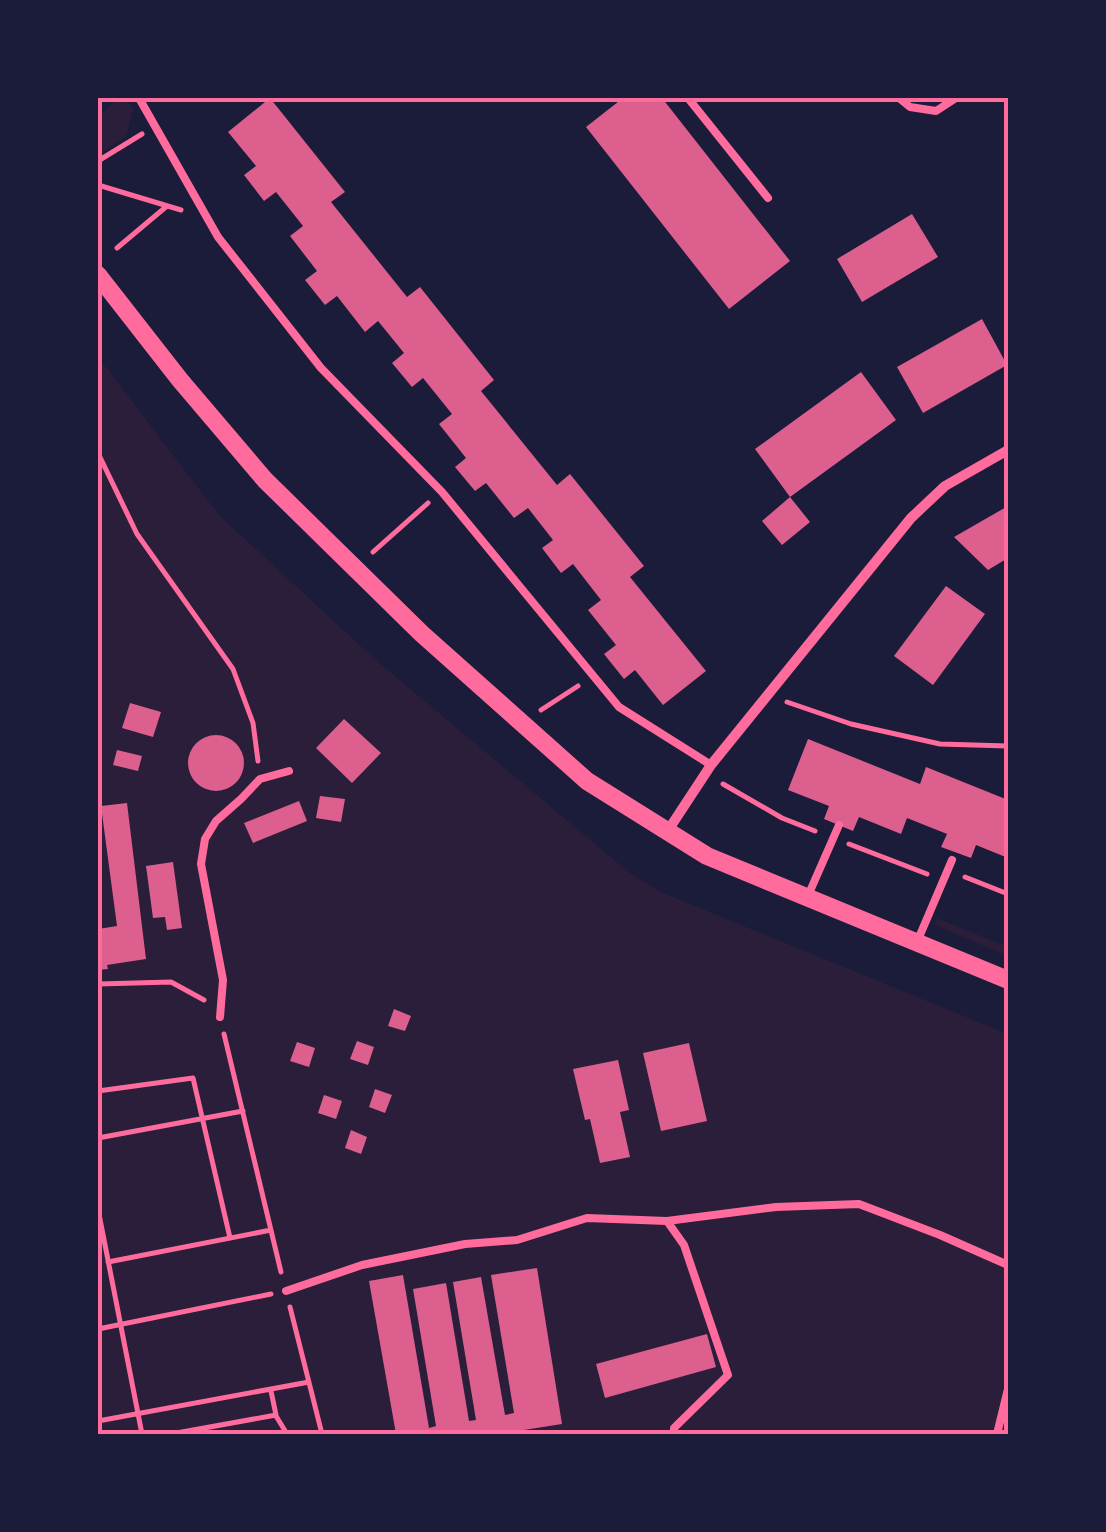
<svg xmlns="http://www.w3.org/2000/svg" width="1106" height="1532" viewBox="0 0 1106 1532" font-family="'Public Sans',sans-serif">
<rect width="100%" height="100%" fill="#1b1b3a"/>
<!-- green -->
<path fill="#2a1e3b" d="M119 98H126L133 109 126 137 98 155V116Z
M99 358 219 515 377 661 631 874 663 893 1008 1034V1434H98Z
M937 918 1008 947V956L934 925Z"/>
<!-- building -->
<path fill="#dd5f8e" d="M270 98 345 192 331 202 407 297 420 287 494 380 481 391 557 485 570 474 644 566 630 577 706 671 663 705 635 670 624 679 604 654 616 645 588 610 601 600 573 564 561 573 542 548 553 540 528 508 514 518 486 483 475 491 455 467 466 458 439 424 452 414 423 378 412 387 392 363 404 353 378 321 365 332 337 296 325 305 305 280 317 271 290 236 303 226 276 192 264 201 244 175 256 166 228 132Z
M623 98H662L790 261 729 309 586 127Z
M912 214 938 257 862 302 837 259Z
M982 319 1007 365 923 413 897 367Z
M861 372 896 420 790 497 755 449Z
M790 497 810 522 782 545 762 521Z
M1008 506V558L988 570 954 537Z
M946 586 985 614 933 685 894 656Z
M130 703 161 712 153 737 122 728Z
M344 719 381 753 352 783 316 748Z
M188 763a28 28 0 1 1 56 0a28 28 0 1 1-56 0Z
M808 739 920 784 926 767 1008 800V858L976 845 971 858 941 847 947 834 907 818 901 834 859 817 853 831 824 819 829 806 788 790Z
M117 750 142 756 138 771 113 765Z
M320 796 345 799 341 822 316 818Z
M299 801 307 821 253 843 244 823Z
M127 803 146 959 107 965 108 969 98 970V929L117 926 101 806Z
M173 862 182 928 167 930 165 917 153 918 146 866Z
M394 1009 411 1016 405 1031 388 1026Z
M357 1041 374 1047 368 1065 350 1059Z
M297 1042 315 1048 309 1067 290 1061Z
M689 1043 707 1121 661 1131 643 1053Z
M618 1060 629 1110 620 1112 630 1157 600 1163 590 1119 585 1120 573 1069Z
M375 1089 392 1095 385 1113 369 1107Z
M324 1095 342 1101 336 1119 318 1113Z
M351 1130 367 1137 361 1154 345 1148Z
M537 1268 562 1424 498 1434H396L369 1281 403 1275 429 1428 436 1426 413 1289 446 1283 469 1421 476 1420 453 1282 481 1277 505 1415 514 1413 491 1275Z
M707 1334 716 1367 605 1398 596 1364Z"/>
<g fill="none" stroke-linecap="round" stroke-linejoin="round">
<!-- path -->
<path stroke="#ff6b9d" stroke-width="5" d="M98 161 142 134
M98 185 181 210
M117 248 167 206
M98 453 137 534 233 669 253 723 258 761
M373 552 428 503
M787 702 851 724 940 744 1008 746
M541 710 578 686
M723 784 782 818 815 831
M849 844 927 874
M965 877 1008 894
M98 984 171 982 204 1000
M224 1034 281 1272
M98 1091 193 1078 230 1238
M98 1138 243 1111
M98 1209 142 1434
M108 1262 271 1230
M290 1307 322 1434
M98 1329 271 1294
M276 1416 287 1434
M98 1421 309 1382
M171 1434 276 1415 271 1391"/>
<!-- service -->
<path stroke="#ff6b9d" stroke-width="8" d="M139 98 218 237 321 368 442 492 619 707 711 765
M688 98 768 198
M899 98 910 107 936 111 956 98
M807 898 839 825
M917 942 952 860
M220 1017 223 980 201 864 205 839 216 821 241 799 260 779 289 771
M667 1221 776 1207 859 1204 940 1235 1008 1265
M286 1291 362 1265 465 1244 517 1240 587 1218 667 1221 684 1245 728 1375 674 1428V1434
M997 1434 1008 1389"/>
<!-- minor -->
<path stroke="#ff6b9d" stroke-width="10" d="M667 832 711 765 911 518 945 486 1008 450"/>
<!-- tertiary -->
<path stroke="#ff6b9d" stroke-width="18" d="M98 275 180 380 265 480 422 634 587 781 707 856 1008 980"/>
</g>
<!-- border -->
<rect width="1106" height="1532" fill="none" stroke="#1b1b3a" stroke-width="200"/>
<rect x="100" y="100" width="906" height="1332" fill="none" stroke="#ff6b9d" stroke-width="4"/>
</svg>
